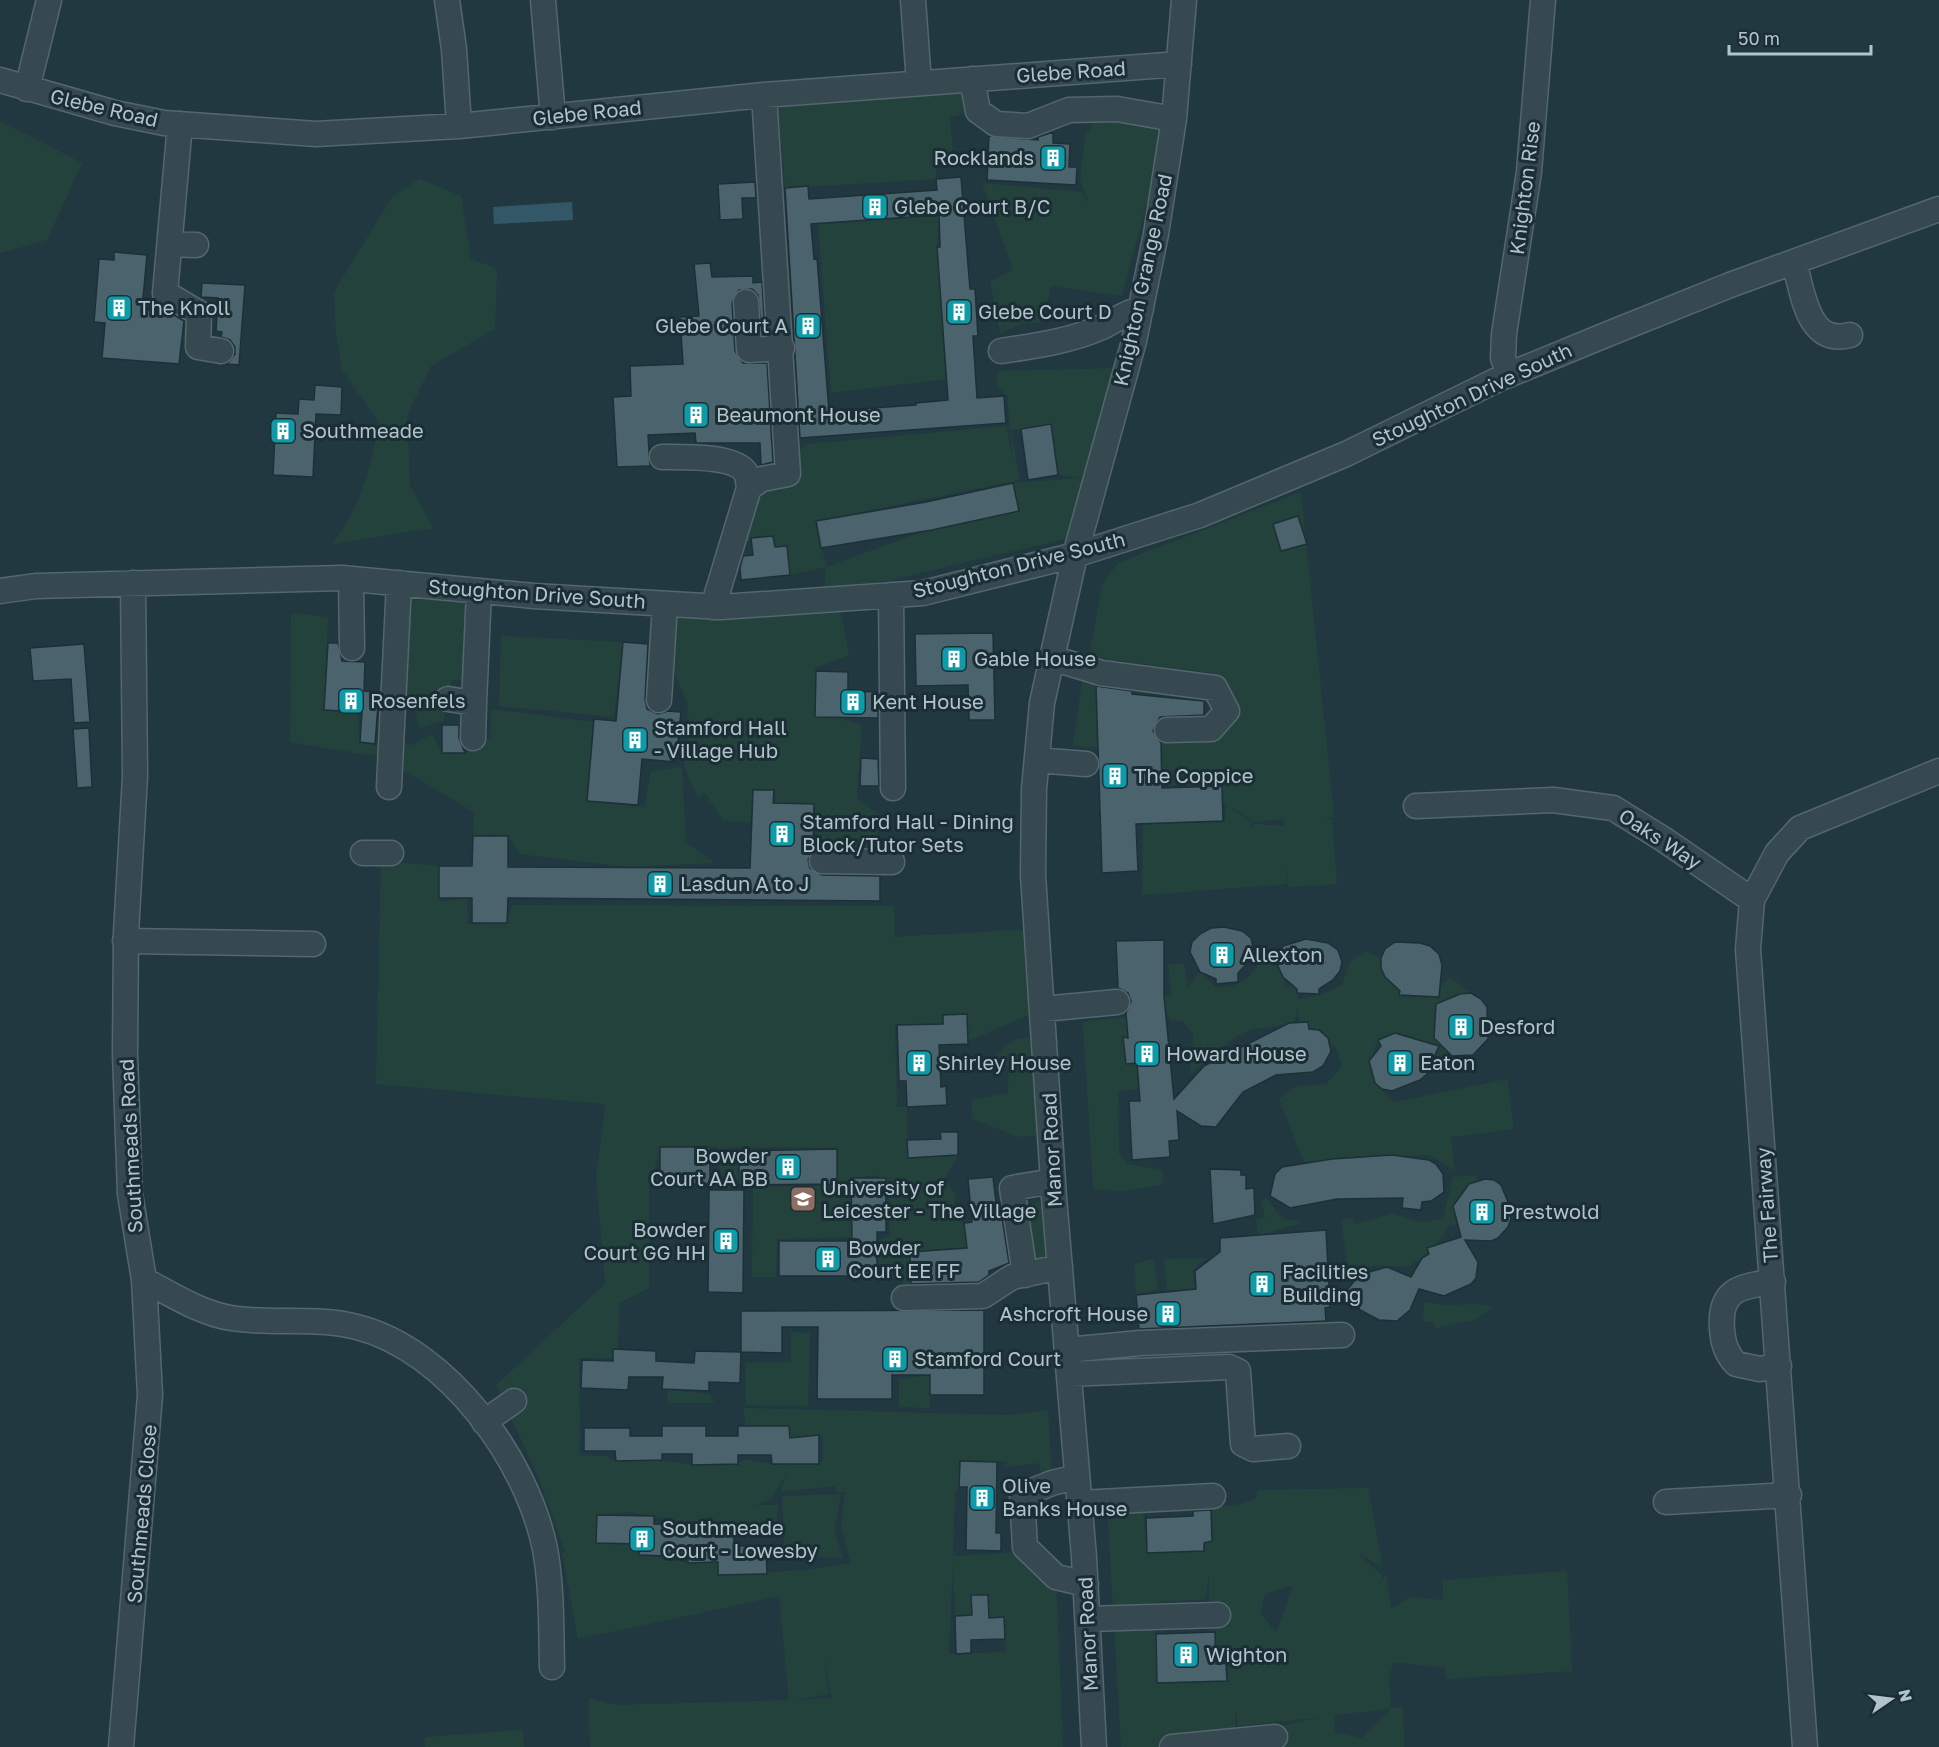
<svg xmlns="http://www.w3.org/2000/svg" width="1939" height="1747" viewBox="0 0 1939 1747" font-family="'Golos Text',sans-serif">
<rect width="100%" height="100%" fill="#223841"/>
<!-- green -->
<path fill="#24423c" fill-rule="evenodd" d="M972 79 978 111 950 117 953 155 936 156V179L785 188 777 94Z
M1101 110 1169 118 1122 296 1051 286 1045 313 1039 323H1024L1000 333 990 281 1013 270 982 183 1081 192 1089 204 1080 180 1085 137Z
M0 121 82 163 47 240 0 253Z
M420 179 461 196 471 259 497 269 495 329 431 366 407 415 410 485 433 528 332 544C363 505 368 471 380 424L342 370 336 334 334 292 392 197Z
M939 215 937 247 946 379 831 393 818 224Z
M1127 368 1073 537 887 581 824 589 826 567 790 575 787 546 775 547 773 536 731 545 749 488 808 444 1006 426 1013 460 1007 395 997 387 998 371ZM1051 424 1058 475 1080 478 1013 483 1019 511 925 531 826 567 816 521 1020 480 1011 430Z
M1301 492 1334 817 1320 820 1332 819 1337 884 1288 887 1287 864V884L1142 895 1143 824 1225 822 1226 805 1250 821 1251 819 1222 802V786L1177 785 1131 789 1130 765 1162 764 1161 733 1208 729 1226 732 1239 713 1212 673 1089 657 1102 585 1118 563ZM1283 819 1285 826 1255 824 1251 829V822Z
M399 585 479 593 475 680H451L444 721 420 728 413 705H393Z
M838 599 849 655 816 668 815 711 862 725 857 798 879 815 878 834 883 841 878 858 874 849 875 853 819 851 814 804 776 803 774 790H753L750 823 723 820 705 793 698 798 684 767 689 723 687 703 672 666 676 604Z
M291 613 328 617 324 710 357 712 360 742 384 746 382 757 290 742Z
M501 636 623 642 614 717 499 706Z
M1084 668 1097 672 1098 747 1073 746Z
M491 709 593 722 587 801 644 807 651 771 682 767 686 842 715 863 626 867 520 854 508 836 473 835 474 812 396 766V744L412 745 432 734 442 753H465L490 737Z
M381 861 439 866 440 902 467 898 468 924 507 923 512 905 894 906V937L1037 929 1043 1009 968 1041 967 1014 943 1015V1024L895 1026 897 1107H907L908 1158 958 1155 945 1178 955 1195 954 1213 964 1223 967 1247 910 1252 912 1292H904L903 1280 877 1276V1241L890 1235 886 1178 872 1175 852 1179 853 1237 777 1239 776 1277H752L753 1187 843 1185 837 1184V1148L722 1147 739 1151V1185L722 1190 717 1147H661L649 1188V1288L619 1303 618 1346 613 1358H579L580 1455 606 1456 616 1461 662 1460 692 1465 738 1464 745 1459 772 1464 823 1462V1439L819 1435 790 1438 788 1426H746L743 1408 1009 1415 1048 1410 1052 1483 1044 1486 1039 1463 1004 1467 1008 1461H960L959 1487 955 1493 953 1556 1030 1552 1056 1577 1063 1747H590L589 1698 615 1705 789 1700 779 1596 578 1639 562 1553 565 1552 540 1481 496 1385 605 1284 596 1175 606 1104 376 1084ZM788 1470 780 1492 835 1486 836 1492H845L841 1527 851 1563 809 1570 718 1575V1562L688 1563 656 1556 597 1515 632 1512 701 1525 776 1531 778 1505H754L772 1498ZM953 1561 955 1616 972 1615 971 1595H988L989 1618H1004L1006 1652 949 1654ZM823 1654 832 1698 796 1700 829 1694Z
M1365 951 1381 958C1381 972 1385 982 1400 985V995L1426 998 1450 977 1471 993C1442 995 1435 1012 1434 1039H1442L1453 1062 1438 1068 1427 1045 1411 1036 1402 1039 1398 1032 1378 1040C1363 1073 1370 1078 1395 1102L1507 1079 1514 1129 1451 1137 1455 1171 1430 1155 1332 1159 1304 1163 1279 1099 1297 1086 1326 1084 1342 1067 1336 1047H1332L1319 1030 1309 1029 1308 1022 1299 1023 1297 1007 1295 1020C1277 1031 1263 1024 1246 1032 1228 1039 1205 1063 1190 1075L1193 1034 1183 1021 1171 1020 1161 1007 1158 997 1172 996 1168 965 1184 963 1188 987 1200 972 1217 988C1246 985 1250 979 1264 955L1281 972 1286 986 1298 985V999C1314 997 1328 993 1342 985L1349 963Z
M1126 1017 1128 1038 1124 1037 1146 1088 1118 1091 1119 1154 1127 1164 1163 1170 1162 1185 1121 1191 1093 1189 1083 1022Z
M1042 1035 1051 1134 1018 1137 971 1118 972 1100 1008 1093 1009 1065 995 1067 991 1059 1014 1040Z
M1477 1175V1180L1464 1191 1459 1222 1451 1226 1449 1224 1445 1234 1422 1258 1408 1267 1375 1265 1349 1273 1341 1220 1352 1218 1355 1224 1392 1214 1423 1222 1443 1218 1453 1177Z
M1054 1197 1057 1261 1036 1267 1028 1205Z
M1266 1198 1283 1219 1303 1222 1258 1236 1256 1220 1265 1218 1261 1200Z
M1206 1258 1193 1270 1196 1297 1181 1299 1178 1290H1167L1164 1259Z
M1154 1259 1158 1289 1136 1294 1134 1264Z
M1424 1302C1447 1308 1471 1301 1494 1307L1475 1320 1437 1328 1432 1322 1423 1321Z
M791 1332 810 1333 808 1406 746 1405V1363L791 1362Z
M930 1375V1408L899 1407V1379Z
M667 1390 710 1394 714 1403H668Z
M1368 1488 1383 1568 1355 1551 1383 1576 1378 1584 1386 1575 1391 1609 1410 1597 1443 1600V1580L1567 1571 1572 1671 1446 1679 1445 1668 1393 1662 1389 1678 1391 1708 1403 1707 1404 1747H1283L1281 1726 1323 1717 1238 1726 1235 1706V1732L1184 1733 1183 1747H1121L1107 1505 1142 1502 1147 1551 1212 1541 1213 1507 1236 1505 1256 1499 1257 1490ZM1209 1575V1632L1214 1630 1216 1661H1229L1227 1681 1157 1683 1156 1634 1147 1623 1154 1617 1152 1603 1205 1599ZM1293 1585 1277 1632H1276L1261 1614 1264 1594ZM1390 1709 1362 1738 1335 1732 1334 1715Z
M841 1494 834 1530 843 1558 785 1555 782 1496Z
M523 1730 524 1747H425L424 1737Z"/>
<!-- water -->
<path fill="#325868" d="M572 202 573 220 494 224 493 207Z"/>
<!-- building -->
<path fill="#4a636c" stroke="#1d3037" stroke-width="1.5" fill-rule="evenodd" d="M1053 132V143L1070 144 1069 167H1077L1076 185 987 180 989 136 1038 140V137Z
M961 177 970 289H975L978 336H973L977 398 1004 396 1006 423 800 438 785 188 808 186 809 199 937 190 936 179ZM939 215 940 247H937L948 400 916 403V405L829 411 817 258 814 259 811 224Z
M755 182 756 198H742L743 219 720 220 718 184Z
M114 252 147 255 142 309 169 312 184 321 179 364 102 358 105 323 94 322 99 259 114 260Z
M710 263 712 277 753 276V283L762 282 765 335H762L758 295 752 289 739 290 732 303 735 351 743 363H767L773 462 761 465 760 443H696L695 433 648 435 650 466 617 467 613 397 631 396 630 366 683 364 680 317 699 316 694 264Z
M202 283 245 285 239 365 227 364 235 354V347L230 340 221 337 222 332 216 331 218 298 201 297Z
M315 385 342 387 341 415 316 414 313 477 273 475 276 413 298 414 299 399 314 400Z
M1051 424 1058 475 1028 480 1021 429Z
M1013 483 1019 511 932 530 821 548 816 521 926 502Z
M1298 516 1307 544 1281 551 1273 524Z
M773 536 775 547 787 546 790 575 741 580 740 568 743 556 753 555 751 538Z
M993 633 995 720H969L968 685 916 686 915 634Z
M623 642 648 644 645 699 647 709 658 714 668 711 681 712 676 762 642 759 638 805 587 801 594 719 616 721Z
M328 643H338L342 661 365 662 364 691 379 692 375 744 360 742 362 712 324 710Z
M84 644 90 722 74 723 71 679 33 681 30 648Z
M816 671 848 672V691L878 692V718L815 717Z
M1096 686 1132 691V694L1204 701V715L1160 717 1153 731 1161 743 1162 788 1222 786 1223 821 1136 824 1138 871 1102 873Z
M442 725H459V738L465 753H442Z
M89 728 92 787 77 788 73 729Z
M861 758 878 759 879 786H860Z
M753 790H774L773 803 814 804 813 850 808 860 810 868 822 875 880 876V901L508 898 507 923H472V898H439V866H472L473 836H508V867L750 868Z
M1224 927 1242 931 1251 938 1255 955 1238 973V982L1216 984V979L1200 972 1190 952 1192 942 1200 934 1211 928Z
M1306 939 1328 943 1338 950 1342 962 1340 971 1333 980 1319 989V994L1297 993V989L1283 977 1278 966V955L1283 946Z
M1164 940V996L1174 1099 1204 1066 1289 1023 1308 1022 1309 1029 1319 1030 1328 1038 1331 1051 1323 1066 1313 1072 1276 1075 1243 1092 1216 1127 1201 1126 1177 1111 1179 1140 1169 1141 1170 1157 1132 1160 1129 1101H1140L1137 1063 1126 1064 1123 1037 1128 1038 1126 1013 1131 1001 1128 993 1118 988 1116 941Z
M1395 942 1420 943 1430 946 1439 954 1442 965 1439 997 1399 995 1400 991 1385 977 1381 968V958L1385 949Z
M1471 993 1481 999 1487 1007 1488 1039 1473 1055 1452 1056 1434 1038 1436 1004 1460 994Z
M967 1014 968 1044 939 1045 941 1087 946 1086 947 1105 907 1107 906 1081H899L897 1025 943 1024V1015Z
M1395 1033 1439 1046 1427 1074 1420 1080 1392 1091 1382 1089 1375 1083 1369 1061 1381 1046 1378 1040Z
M940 1132H958V1155L908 1158 907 1140 941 1139Z
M660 1147H710V1184H660Z
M837 1149V1184L739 1185V1151Z
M1392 1155 1429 1160 1436 1164 1443 1174 1444 1192 1431 1201 1422 1202 1421 1210 1402 1208 1403 1198 1337 1199 1290 1208 1270 1196 1275 1174 1282 1167 1332 1159Z
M1210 1169 1241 1170V1175H1246V1189L1254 1188 1255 1215 1213 1224Z
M993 1177 997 1211H1001L1009 1263 989 1271V1275L979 1282 911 1284 910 1252 967 1248 964 1223 972 1222 968 1179Z
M851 1178H886V1232H877V1276H779V1241H852Z
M1485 1179 1494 1180 1501 1185 1508 1202 1511 1219 1508 1227 1498 1238 1491 1241 1465 1240 1478 1262 1476 1278 1471 1284 1444 1296 1419 1289 1410 1310 1397 1321 1379 1320 1360 1310 1347 1290 1359 1275 1387 1267 1411 1277 1422 1258 1429 1254 1427 1248 1461 1237 1453 1206 1469 1184Z
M709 1190H744L743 1293 708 1292Z
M1326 1230 1330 1307 1325 1308 1326 1321 1139 1329 1136 1295 1196 1289 1195 1271 1220 1252V1238Z
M984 1310V1395H930V1375H892V1399H817L818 1327H782V1353L741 1352V1311Z
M613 1349 656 1351V1361L694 1363 695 1351 741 1352 740 1383 709 1382V1391L662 1389 663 1377H629L628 1390 581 1388 582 1360 613 1361Z
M662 1426H706V1436H738V1426H789L790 1438 819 1435V1464H772L771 1455H738V1464L692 1465V1454H662V1460L616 1461 615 1451H584V1428H630V1436H662Z
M960 1461 997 1462 996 1533H1001V1551L966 1550 967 1487H959Z
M1211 1510 1212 1541 1204 1543V1551L1147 1553 1146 1518 1193 1516V1511Z
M597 1515 654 1516V1524L689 1525V1535H734V1546H766L767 1574 718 1575V1562L688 1563V1557L639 1555V1544L596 1543Z
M971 1595H988L989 1618 1004 1617 1005 1639 971 1640V1653L956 1654 955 1616 972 1615Z
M1215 1632 1216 1664 1226 1663 1227 1681 1157 1683 1156 1634Z"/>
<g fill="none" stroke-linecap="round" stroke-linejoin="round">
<defs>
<path id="minor" d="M447 0 454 49 459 126
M543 0 553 117
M913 0 919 83
M972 79 978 111 996 124 1028 126 1069 110 1117 109 1174 119
M0 80 115 113 164 123 316 134 459 126 764 95 1179 64
M27 89 49 0
M180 124 165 293 199 313 198 347 221 351
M170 244 196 245
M1794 262C1803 292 1807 346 1850 335
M746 302 749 350 782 348
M1001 351C1034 346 1071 341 1102 327 1116 320 1126 312 1141 309
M1509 375 1503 358 1504 334 1529 172 1543 0
M662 457C682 457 735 455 746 473 748 477 748 484 749 488
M351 579 352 648
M0 591 36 586 342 578 534 596 721 607 923 593 1075 555 1200 515 1346 454 1501 378 1608 334 1730 285 1939 209
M891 595 893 788
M713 607 749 488 762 479 788 474 764 95
M1052 658 1101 673 1215 688 1227 711 1211 729 1167 730
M448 699 474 703 479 591
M659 700 665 604
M473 738 474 703
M1037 760 1086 764
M389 787 399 583
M1416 806 1553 800 1613 808 1663 839 1752 900
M363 853H391
M822 861 892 862
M125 941 313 944
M1043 1009 1117 1002
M1025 1275 1012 1188 1053 1181
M144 1280C171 1294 200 1313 231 1318 273 1325 316 1316 357 1327 448 1350 527 1460 545 1549 552 1587 551 1628 552 1667
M1773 1282C1739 1286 1719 1290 1722 1329 1723 1343 1726 1353 1736 1364L1760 1369 1779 1366
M904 1298 983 1296 1012 1277 1060 1267
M1067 1350 1140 1343 1342 1335
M1069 1374 1229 1367 1238 1371 1243 1444 1253 1449 1288 1446
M484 1422 514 1401
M1076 1477 1052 1483 1022 1495 1025 1547 1056 1577 1086 1584
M1666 1502 1789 1495
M1080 1503 1213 1496
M1088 1619 1218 1615
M121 1747 150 1395 144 1280 130 1194 125 1054 126 933 135 776 133 583
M1094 1747 1084 1557 1054 1197 1033 875 1034 789 1042 703 1075 555 1134 341 1156 234 1174 119 1184 0
M1172 1747 1275 1737
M1805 1747 1748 949 1752 900 1777 853 1800 828 1939 771"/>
</defs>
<!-- minor casing -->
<use href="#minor" stroke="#54666e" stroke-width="27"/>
<!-- minor -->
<use href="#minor" stroke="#364950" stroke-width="24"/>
</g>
<!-- icons -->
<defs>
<symbol id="building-square" viewBox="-11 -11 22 22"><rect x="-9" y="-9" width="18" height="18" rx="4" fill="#0f9aa8" stroke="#1b2e35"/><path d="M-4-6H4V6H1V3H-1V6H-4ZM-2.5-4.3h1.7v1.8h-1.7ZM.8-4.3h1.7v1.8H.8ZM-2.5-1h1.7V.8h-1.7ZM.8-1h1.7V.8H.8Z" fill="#fff"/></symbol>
<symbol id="university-square" viewBox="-11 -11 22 22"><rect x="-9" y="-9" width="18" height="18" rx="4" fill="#8d6e63" stroke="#1b2e35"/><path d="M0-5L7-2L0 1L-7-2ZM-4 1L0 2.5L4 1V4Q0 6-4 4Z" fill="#fff"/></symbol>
</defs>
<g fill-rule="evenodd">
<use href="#building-square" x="1038" y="143" width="30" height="30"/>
<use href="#building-square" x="860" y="192" width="30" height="30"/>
<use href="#building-square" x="104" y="293" width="30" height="30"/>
<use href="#building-square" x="944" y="297" width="30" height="30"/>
<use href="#building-square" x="793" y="311" width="30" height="30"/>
<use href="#building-square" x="681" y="400" width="30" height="30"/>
<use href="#building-square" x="268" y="416" width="30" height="30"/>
<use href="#building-square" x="939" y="644" width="30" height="30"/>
<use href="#building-square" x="336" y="686" width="30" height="30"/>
<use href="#building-square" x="838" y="687" width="30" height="30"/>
<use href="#building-square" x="620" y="725" width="30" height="30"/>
<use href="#building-square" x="1100" y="761" width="30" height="30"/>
<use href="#building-square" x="767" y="819" width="30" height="30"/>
<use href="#building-square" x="645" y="869" width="30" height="30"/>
<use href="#building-square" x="1207" y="940" width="30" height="30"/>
<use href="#building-square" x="1446" y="1012" width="30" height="30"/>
<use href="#building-square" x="1132" y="1039" width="30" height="30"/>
<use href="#building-square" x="904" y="1048" width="30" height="30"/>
<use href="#building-square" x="1385" y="1048" width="30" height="30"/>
<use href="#building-square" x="773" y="1152" width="30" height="30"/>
<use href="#university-square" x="788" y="1184" width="30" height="30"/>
<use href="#building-square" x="1467" y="1197" width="30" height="30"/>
<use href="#building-square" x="711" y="1226" width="30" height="30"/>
<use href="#building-square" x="813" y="1244" width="30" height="30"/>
<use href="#building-square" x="1247" y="1269" width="30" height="30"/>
<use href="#building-square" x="1153" y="1299" width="30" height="30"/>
<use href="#building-square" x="880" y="1344" width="30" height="30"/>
<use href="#building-square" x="967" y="1483" width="30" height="30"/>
<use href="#building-square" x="627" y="1524" width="30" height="30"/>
<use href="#building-square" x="1171" y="1640" width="30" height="30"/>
</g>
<g text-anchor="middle" stroke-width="6" stroke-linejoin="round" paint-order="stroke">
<!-- street labels -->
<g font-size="20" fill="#b2c3cb" stroke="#1b2e35">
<text transform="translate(1071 72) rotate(-4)" y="7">Glebe Road</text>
<text transform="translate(104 108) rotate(13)" y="7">Glebe Road</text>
<text transform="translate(587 113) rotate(-6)" y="7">Glebe Road</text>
<text transform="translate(1525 188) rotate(-83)" y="7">Knighton Rise</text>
<text transform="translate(1143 280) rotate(-78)" y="7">Knighton Grange Road</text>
<text transform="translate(1472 395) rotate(-25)" y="7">Stoughton Drive South</text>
<text transform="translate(1019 565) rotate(-14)" y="7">Stoughton Drive South</text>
<text transform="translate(537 594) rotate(4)" y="7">Stoughton Drive South</text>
<text transform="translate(1660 839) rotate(33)" y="7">Oaks Way</text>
<text transform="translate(131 1146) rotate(-93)" y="7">Southmeads Road</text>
<text transform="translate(1052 1150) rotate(-93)" y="7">Manor Road</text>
<text transform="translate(1767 1205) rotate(-94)" y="7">The Fairway</text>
<text transform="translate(142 1514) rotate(-85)" y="7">Southmeads Close</text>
<text transform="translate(1088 1634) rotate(-93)" y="7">Manor Road</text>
</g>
<!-- poi labels -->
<g font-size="20" fill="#b2c3cb" stroke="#1b2e35" text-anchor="start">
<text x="1034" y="165" text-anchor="end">Rocklands</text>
<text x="894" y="214">Glebe Court B/C</text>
<text x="138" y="315">The Knoll</text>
<text x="978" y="319">Glebe Court D</text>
<text x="788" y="333" text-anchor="end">Glebe Court A</text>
<text x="716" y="422">Beaumont House</text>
<text x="302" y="438">Southmeade</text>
<text x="974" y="666">Gable House</text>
<text x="370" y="708">Rosenfels</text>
<text x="872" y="709">Kent House</text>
<text x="654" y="735">Stamford Hall<tspan x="654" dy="23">- Village Hub</tspan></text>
<text x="1134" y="783">The Coppice</text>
<text x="802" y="829">Stamford Hall - Dining<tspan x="802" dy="23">Block/Tutor Sets</tspan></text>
<text x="680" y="891">Lasdun A to J</text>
<text x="1242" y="962">Allexton</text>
<text x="1480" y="1034">Desford</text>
<text x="1166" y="1061">Howard House</text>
<text x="938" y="1070">Shirley House</text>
<text x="1420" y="1070">Eaton</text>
<text x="768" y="1163" text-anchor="end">Bowder<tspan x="768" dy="23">Court AA BB</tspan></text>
<text x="822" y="1195">University of<tspan x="822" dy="23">Leicester - The Village</tspan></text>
<text x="1502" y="1219">Prestwold</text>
<text x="706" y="1237" text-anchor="end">Bowder<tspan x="706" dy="23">Court GG HH</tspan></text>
<text x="848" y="1255">Bowder<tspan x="848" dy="23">Court EE FF</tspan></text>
<text x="1282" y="1279">Facilities<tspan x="1282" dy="23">Building</tspan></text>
<text x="1148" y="1321" text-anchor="end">Ashcroft House</text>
<text x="914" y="1366">Stamford Court</text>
<text x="1002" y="1493">Olive<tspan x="1002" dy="23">Banks House</tspan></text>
<text x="662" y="1535">Southmeade<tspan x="662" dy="23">Court - Lowesby</tspan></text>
<text x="1206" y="1662">Wighton</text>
</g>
</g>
<!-- north arrow -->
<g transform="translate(1891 1699) rotate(76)" stroke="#1b2e35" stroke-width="4.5" paint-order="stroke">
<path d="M0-4.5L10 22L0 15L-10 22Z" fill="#b2c3cb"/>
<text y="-9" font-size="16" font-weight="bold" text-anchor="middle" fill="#b2c3cb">N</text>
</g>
<!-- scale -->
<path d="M1729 45v9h142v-9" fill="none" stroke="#b2c3cb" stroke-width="3"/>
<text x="1738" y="45" font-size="18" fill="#b2c3cb" stroke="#1b2e35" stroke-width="4.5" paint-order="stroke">50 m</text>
</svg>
